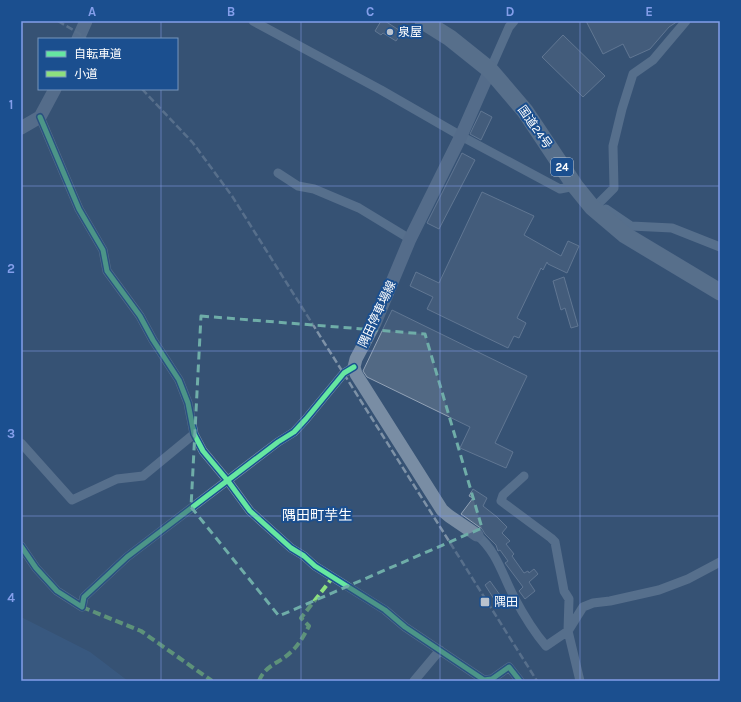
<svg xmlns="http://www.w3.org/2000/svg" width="741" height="702" viewBox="0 0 741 702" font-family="Karla,'Noto Sans JP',sans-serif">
<rect width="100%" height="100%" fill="#365274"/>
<!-- water -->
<path fill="#3b618d" d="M21 617 90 652 128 681H21Z"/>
<!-- building -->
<path fill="#526984" stroke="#92a2b6" d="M381 21H385L402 32 396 41 383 33 381 35 375 31Z
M586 21H678L669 27 650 49 630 58 623 44 603 54Z
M563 35 605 76 583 97 542 57Z
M481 111 492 117 481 140 470 134Z
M462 153 475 160 439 229 427 223Z
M482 192 534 216 524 235 561 256 568 241 579 246 567 273 548 264 547 262 543 270 541 268 517 318 526 323 519 338 514 336 508 348 427 309 433 297 410 286 416 272 439 283Z
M564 277 578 326 571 328 565 308 561 310 553 281Z
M392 310 527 376 495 443 513 452 506 468 460 448 470 427 367 377 363 371Z
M473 489 487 498 483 506 497 517 507 527 502 533 510 541 506 544 514 554 512 556 524 573 528 571 529 573 534 569 538 574 529 582 535 591 525 599 519 591 523 587 505 563 508 561 500 550 498 551 496 545 485 534 482 529 461 514 473 498 469 496Z
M490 581 500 595 494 599 485 585Z"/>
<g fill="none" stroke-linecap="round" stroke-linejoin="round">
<!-- street -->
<path stroke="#7d92a8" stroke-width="9" d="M253 21 381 90 461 136 560 189 575 186
M490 70 509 27 514 21
M40 117 79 209 103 250 107 271 140 316 153 340 179 380 188 403 194 434 203 451 228 481 250 511 291 548 304 556 315 566 385 610 405 627 484 680 492 679 509 667 520 681
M278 173 298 186 314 189 359 208 410 239
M598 204 614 188 613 146 622 109 633 74 653 60 686 21
M606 209 631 226 672 228 720 247
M21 443 72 500 117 479 143 476 194 434
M524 476 503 495 501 501 551 538 555 542 564 591 569 599 568 631 580 681
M477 535C497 552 502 574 514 597 523 614 534 632 546 646L568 631 583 607 593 603 610 601 659 590 688 579 720 562
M21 546 36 568 57 591 82 607 84 597 127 557 278 442 294 432 306 419 344 373 354 367
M414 681 440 650"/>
<!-- secondary -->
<path stroke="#798da4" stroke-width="13" d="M78 39 86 21
M21 128 40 117 55 89
M477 535 449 516 442 510 356 374 354 367 356 359 375 323 410 239 461 136 490 70"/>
<!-- highway -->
<path stroke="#7e92a7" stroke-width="17" d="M423 21 450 38 490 70 525 111 575 186 592 207 625 235 720 292"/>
<!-- rail -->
<path stroke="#7e92a7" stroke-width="2.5" stroke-dasharray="7 3" stroke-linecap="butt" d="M58 21 80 34 86 39
M142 89 193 143 232 196 537 681"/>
<!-- quiet -->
<path stroke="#8de07e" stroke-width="4" stroke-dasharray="8 4" stroke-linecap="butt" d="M82 607 141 631 212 681
M259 681C265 665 280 663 291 652 299 645 304 635 309 626L301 618 333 577"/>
<defs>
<path id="cycleway" d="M40 117 79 209 103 250 107 271 140 316 153 340 179 380 188 403 194 434 203 451 228 481 250 511 291 548 304 556 315 566 385 610 405 627 484 680 492 679 509 667 520 681
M21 546 36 568 57 591 82 607 84 597 127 557 278 442 294 432 306 419 344 373 354 367"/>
</defs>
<!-- cycleway casing -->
<use href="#cycleway" stroke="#1b4f8f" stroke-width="8"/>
<!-- cycleway -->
<use href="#cycleway" stroke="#66e7a1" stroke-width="5"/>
</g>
<!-- marked area -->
<path d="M0 0H741V702H0ZM201 316 425 334 482 528 279 616 191 507Z" fill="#365274" fill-opacity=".55" fill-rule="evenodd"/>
<path fill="none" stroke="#6fada8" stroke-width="3" stroke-dasharray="8 5" stroke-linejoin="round" d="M201 316 425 334 482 528 279 616 191 507Z"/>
<!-- grid -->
<path fill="none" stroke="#839eea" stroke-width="1" stroke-opacity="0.55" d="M161 21V39M301 21V681M440 21V681M580 21V681M161 89V681M21 186H720M21 351H720M21 516H720"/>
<!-- markers -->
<g fill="#b9c2ce" stroke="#1b4f8f" stroke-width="1.5">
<circle cx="390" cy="32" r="4"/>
<rect x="480" y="597" width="10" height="10" rx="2"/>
</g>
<g text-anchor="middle" stroke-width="4" stroke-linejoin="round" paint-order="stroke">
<!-- shield labels -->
<rect fill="#1b4f8f" stroke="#bbcadd" stroke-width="1" x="551" y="158" width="22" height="18" rx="3"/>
<g font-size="11" font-weight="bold" fill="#fff">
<text x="562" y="171">24</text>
</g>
<!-- poi labels -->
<g font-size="12" fill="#fff" stroke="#1b4f8f" text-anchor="start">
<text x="398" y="36">泉屋</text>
<text x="494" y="606">隅田</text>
</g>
<!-- street labels -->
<g font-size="12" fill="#fff" stroke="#1b4f8f">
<text transform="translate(535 127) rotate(55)" y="4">国道24号</text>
<text transform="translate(377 314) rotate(-65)" y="4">隅田停車場線</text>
</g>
<!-- quarter labels -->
<g font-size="14" fill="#fff" stroke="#1b4f8f">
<text x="317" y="520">隅田町芋生</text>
</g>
</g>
<!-- border -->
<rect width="741" height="702" fill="none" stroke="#1b4f8f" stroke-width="44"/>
<!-- legend -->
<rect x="38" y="38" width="140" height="52" fill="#1b4f8f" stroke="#7695bc"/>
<rect x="46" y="51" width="20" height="6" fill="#66e7a1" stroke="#7695bc"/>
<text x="74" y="58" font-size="12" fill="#ffffff">自転車道</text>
<rect x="46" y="71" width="20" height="6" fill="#8de07e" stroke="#7695bc"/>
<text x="74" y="78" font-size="12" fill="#ffffff">小道</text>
<rect x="22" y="22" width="697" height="658" fill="none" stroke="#839eea" stroke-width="1.5"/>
<g font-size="13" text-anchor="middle" font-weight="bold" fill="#839eea">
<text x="92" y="16">A</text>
<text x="231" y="16">B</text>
<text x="370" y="16">C</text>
<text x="510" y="16">D</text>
<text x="649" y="16">E</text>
<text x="11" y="109">1</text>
<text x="11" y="273">2</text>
<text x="11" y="438">3</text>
<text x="11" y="602">4</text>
</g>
</svg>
